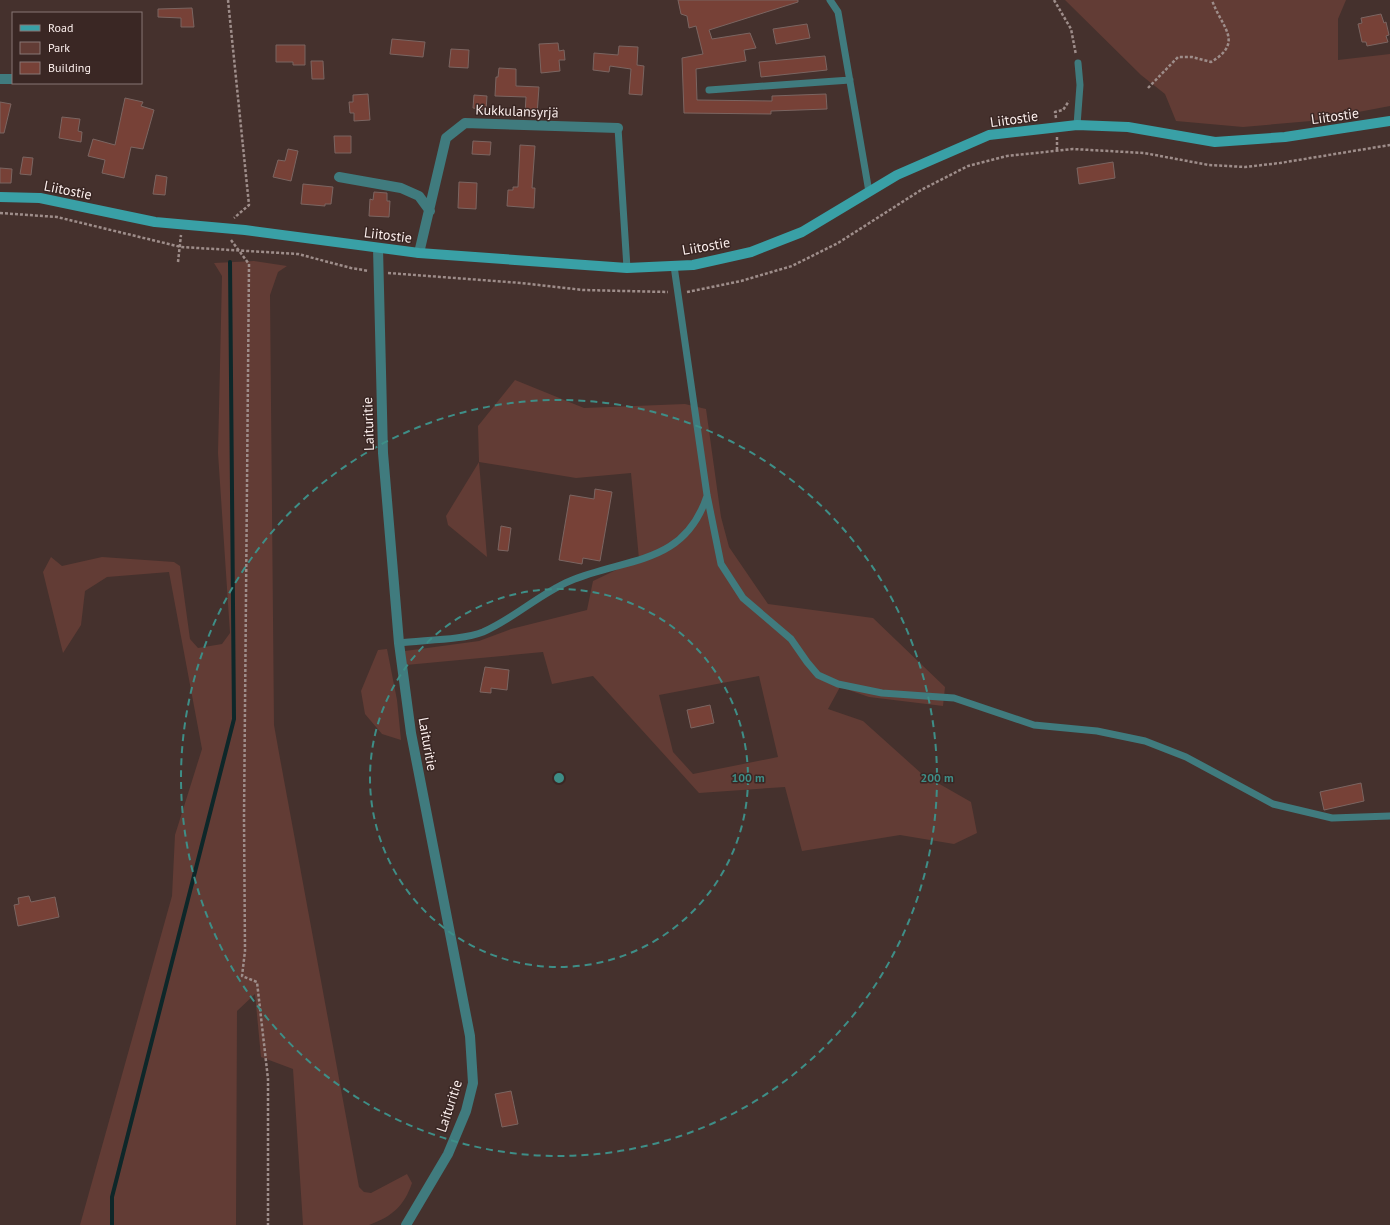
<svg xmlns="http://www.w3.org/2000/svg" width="1390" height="1225" viewBox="0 0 1390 1225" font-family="'PT Sans',sans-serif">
<rect width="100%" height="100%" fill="#45312d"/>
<!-- green -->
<path fill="#623c35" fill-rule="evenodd" d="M1065 0H1346L1338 19V60L1390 54V106L1311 121 1243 127 1176 121 1165 94 1141 75Z
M254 261 287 266 278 272 270 295 274 725 279 753 359 1187 364 1192 371 1193 407 1174 412 1183C404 1206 393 1216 369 1225H303L293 1069 261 1057 255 994 237 1011 236 1225H80L172 896 175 835 202 749 169 572 107 577 85 591 81 625 63 653 43 572 51 557 62 566 102 557 174 562 180 566 190 639 198 648 222 644 230 633 218 453 222 276 214 263Z
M515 380 584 408 685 404 706 409 721 517 729 547 768 604 873 618 945 687 943 706 869 697 840 687 828 709 863 721 922 774 971 802 977 833 954 844 900 835 802 851 785 787 699 793 593 676 552 684 543 652 406 665 405 651 479 641 511 629 587 610 593 581 639 559 631 473 576 478 479 462 487 557 448 525 446 516 479 462 478 426ZM759 676 778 757 693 774 673 752 659 695Z
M387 649 397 700 401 740 382 734 365 714 361 691 378 650Z"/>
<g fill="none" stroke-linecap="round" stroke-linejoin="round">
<!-- stream -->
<path stroke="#0e2729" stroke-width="4" d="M112 1225V1197L234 719 230 262"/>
</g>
<!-- building -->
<path fill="#774137" stroke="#7b6561" d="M678 0H798V2L709 30 712 39 750 33 756 48 744 50 746 61 696 69 697 100 772 101V96L826 94 827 109 771 111V114L684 113 682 58 703 54 696 26 689 28 687 16 681 14Z
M192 8 194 27H181V18L158 17V9Z
M1381 14 1384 23 1386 22 1389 35 1386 36 1388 42 1367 46 1366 42H1362L1358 24 1362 23 1361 18Z
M807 24 810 38 776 44 773 29Z
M392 39 425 42 423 57 390 54Z
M558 43 559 51 564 50 565 60H559L560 71 541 73 539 44Z
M276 45H305V65H293V62H276Z
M619 46 638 47 637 65 644 66 642 95 629 94 631 69 610 66 609 72 593 70 594 53 618 55Z
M451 49 469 50 468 68 449 67Z
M825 56 827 70 761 77 759 62Z
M311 61H323L324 79H312Z
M499 68 516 69V86L539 87 537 115 525 114 526 97 495 96 496 77H498Z
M368 94 370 120 354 121V113H350L349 102H353V95Z
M474 95 487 96 486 110 473 108Z
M125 98 143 102 141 106 154 110 143 149 131 147 124 178 102 173 105 160 88 156 93 139 115 145Z
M0 102 11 104 4 133H0Z
M62 117 80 119 78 131 82 132 81 142 59 138Z
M334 136H351V153H335Z
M473 141 491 142 490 155 472 154Z
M520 145 535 146 532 188H535L534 208 507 206 508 190H513V187H518Z
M288 149 298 151 291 181 273 177 278 160 285 161Z
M23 157 33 158 31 175 20 174Z
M1113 162 1115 178 1079 184 1077 168Z
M0 168 12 169 11 183H0Z
M156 175 167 177 165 195 153 194Z
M459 182 477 183 476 209 458 208Z
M303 184 333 187 331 204H325V206L301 204Z
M374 192 387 193V201H390L389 217 369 216 370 199 373 200Z
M595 489 612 492 600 561 583 558 582 564 559 560 570 495 594 499Z
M501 526 511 528 508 551 498 550Z
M485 667 509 670 507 690 491 688V693L480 692Z
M710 705 714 723 691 728 687 710Z
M1361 783 1364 801 1324 810 1320 792Z
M29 896 31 902 55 897 59 917 18 926 14 905 19 904 18 898Z
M511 1091 518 1124 502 1127 495 1094Z"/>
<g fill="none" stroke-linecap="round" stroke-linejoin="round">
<!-- path -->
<path stroke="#9e8d8a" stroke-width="2.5" stroke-dasharray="3 2" stroke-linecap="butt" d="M228 0 249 205 234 218
M1054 0 1071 29 1076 55
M1148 88 1178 57H1192L1211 62C1245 42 1221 27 1212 0
M1056 118 1055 112 1063 110 1069 101
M1057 150V137
M0 213 57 217 181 247 298 254 351 268 369 271
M231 240 249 264 244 818 245 951 242 976 257 982 268 1079V1225
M178 262 181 235
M388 273 521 283 583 290 668 292
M687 292 741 281 792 266 838 243 921 190 968 166 1007 156 1073 149 1144 153 1209 165 1245 167 1280 163 1390 145"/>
<!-- lane -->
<path stroke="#407b7e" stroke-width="7" d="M830 0 838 12 869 192
M709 90 850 80
M1077 125 1080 85 1078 63
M618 128 627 268
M674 266 707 495 721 564 743 598 791 639 807 662 818 675 838 684 882 693 954 698 1034 725 1097 731 1145 741 1186 757 1273 804 1332 818 1390 816
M399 643C423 640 463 640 483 632 515 618 539 594 570 581 626 557 684 566 707 496"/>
<!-- street -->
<path stroke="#407b7e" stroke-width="10" d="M0 79H13
M339 177 401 188 419 196 430 211
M378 248 383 453 399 643 411 733 470 1036 473 1083 466 1111 448 1154 406 1225
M419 253 446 138 465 123 618 128"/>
<!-- secondary -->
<path stroke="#39a0a6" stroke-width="10" d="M0 197 40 198 155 222 245 230 419 253 627 268 693 265 751 252 802 232 897 175 989 135 1077 125 1128 127 1215 142 1285 137 1390 121"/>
</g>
<!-- distance rings -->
<g fill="none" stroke="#3e8e87" stroke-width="2" stroke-dasharray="7 5">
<circle cx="559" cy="778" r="189"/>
<circle cx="559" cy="778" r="378"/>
</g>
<g text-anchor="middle" stroke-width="3" stroke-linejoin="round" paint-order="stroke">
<!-- street labels -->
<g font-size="14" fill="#fbeeec" stroke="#3a2724">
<text transform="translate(517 111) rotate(2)" y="5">Kukkulansyrjä</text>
<text transform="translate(1335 116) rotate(-8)" y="5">Liitostie</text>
<text transform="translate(1014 119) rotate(-8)" y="5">Liitostie</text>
<text transform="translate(68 190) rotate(11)" y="5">Liitostie</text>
<text transform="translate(388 235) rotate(7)" y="5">Liitostie</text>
<text transform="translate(706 246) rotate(-10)" y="5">Liitostie</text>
<text transform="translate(368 424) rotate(-92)" y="5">Laituritie</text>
<text transform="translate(428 744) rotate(80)" y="5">Laituritie</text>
<text transform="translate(449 1106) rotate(-72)" y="5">Laituritie</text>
</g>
</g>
<circle cx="559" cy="778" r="6" fill="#3e8e87" stroke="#3a2724" stroke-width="2"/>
<g font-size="12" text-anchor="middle" font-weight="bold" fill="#3e8e87" stroke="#3a2724" stroke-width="3" stroke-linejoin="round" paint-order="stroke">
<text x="748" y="782">100 m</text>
<text x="937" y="782">200 m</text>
</g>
<!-- legend -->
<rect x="12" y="12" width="130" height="72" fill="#3a2724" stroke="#877774"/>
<rect x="20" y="25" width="20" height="6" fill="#39a0a6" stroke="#877774"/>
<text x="48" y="32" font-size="12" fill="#fbeeec">Road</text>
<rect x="20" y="42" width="20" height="12" fill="#623c35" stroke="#877774"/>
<text x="48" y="52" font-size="12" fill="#fbeeec">Park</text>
<rect x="20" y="62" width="20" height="12" fill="#774137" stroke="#877774"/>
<text x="48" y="72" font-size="12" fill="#fbeeec">Building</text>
</svg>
